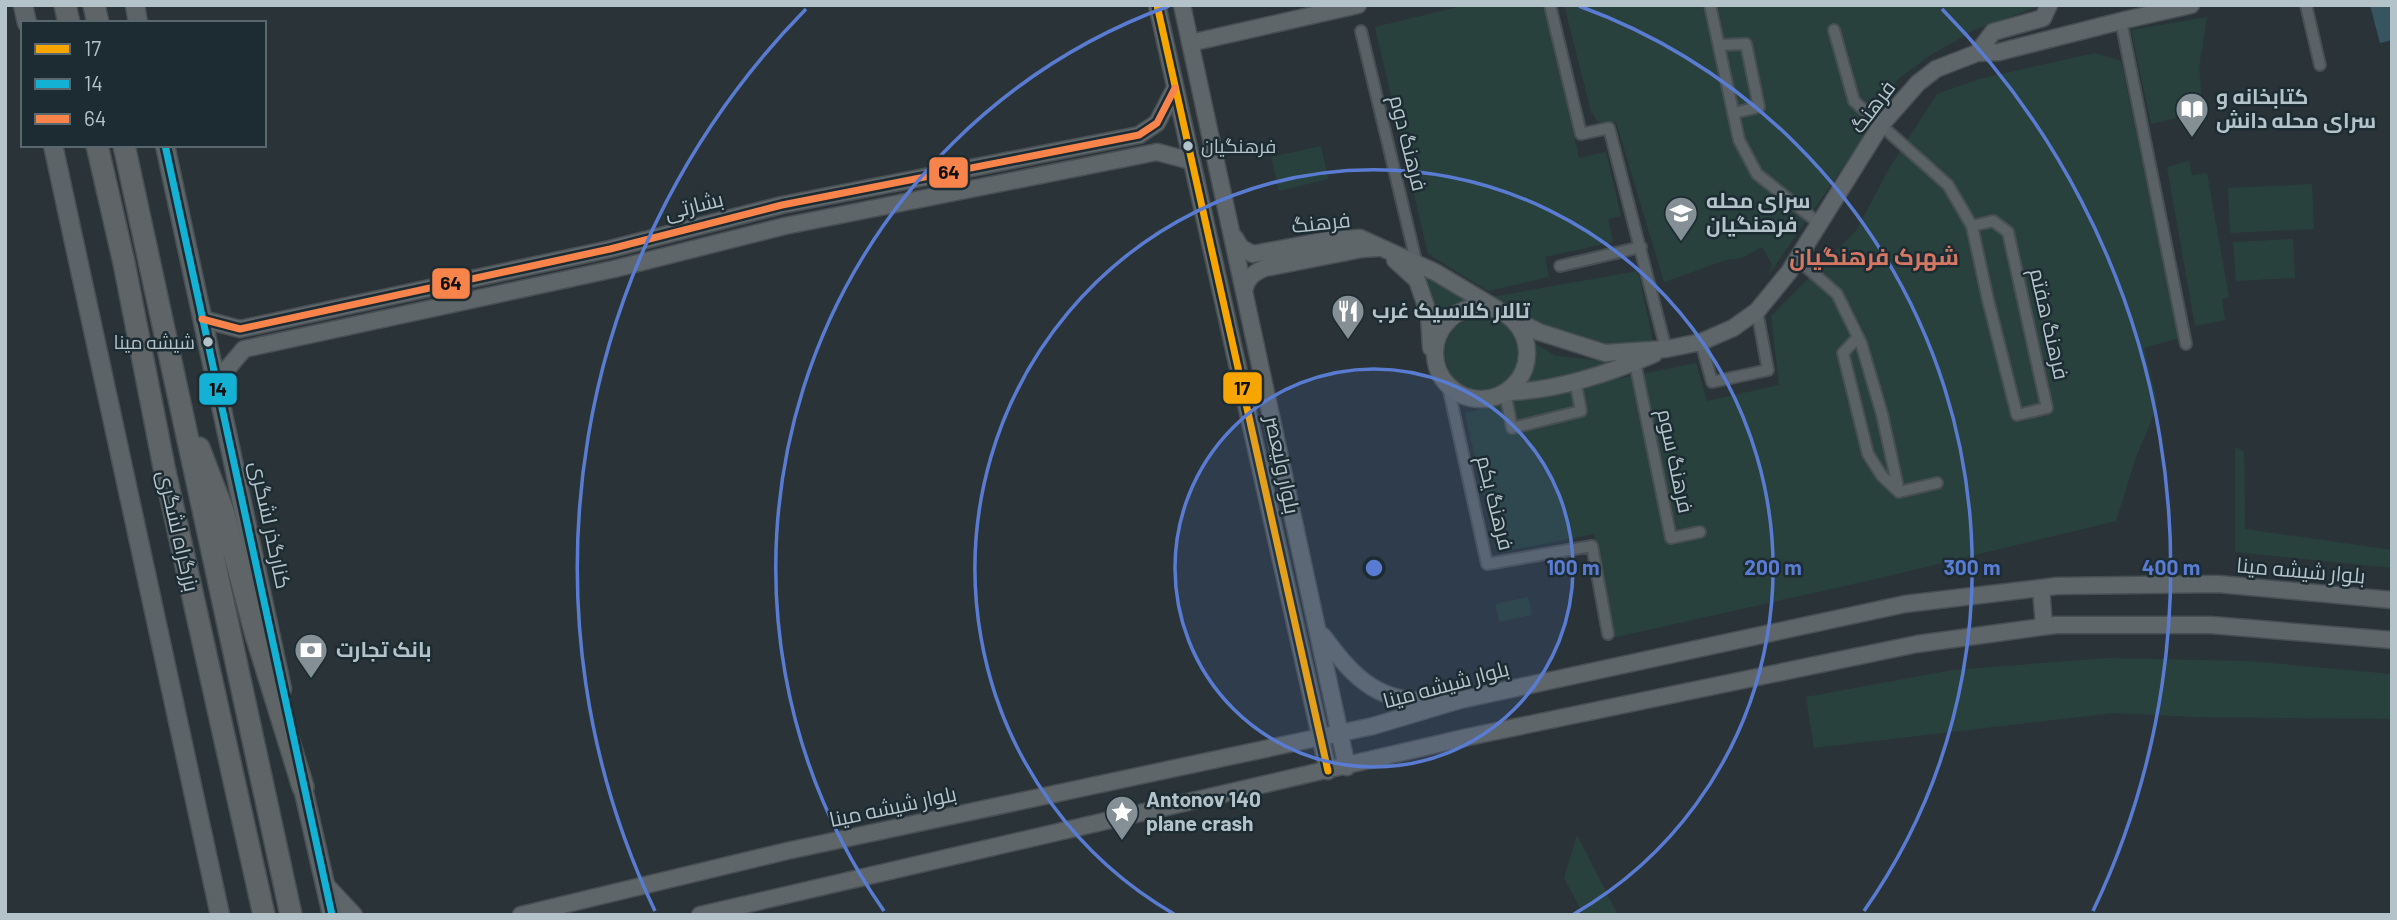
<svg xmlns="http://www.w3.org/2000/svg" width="2397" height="920" viewBox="0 0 2397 920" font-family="Barlow,Cairo,sans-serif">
<rect width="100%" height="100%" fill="#2a3438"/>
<!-- green -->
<path fill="#29413d" d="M1466 5H1544L1579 158 1606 152 1621 216 1608 219 1613 242 1545 257 1549 277 1488 291 1428 254 1375 27Z
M1564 5H2042L1974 30 1929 56 1897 80 1861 141 1768 276 1772 265 1762 247 1742 258 1726 260 1664 282 1616 122H1598L1591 111Z
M2207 17 2199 67 2203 112 2151 124 2131 30Z
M2095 53 2121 61 2179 338 2144 348 2157 401 2155 412 2136 457 2116 521 1880 578 1612 638 1594 534 1497 553 1465 413 1524 399 1569 386 1573 388 1696 363 1707 401 1779 385 1771 316 1856 231 1890 167 1937 94 1979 79Z
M1321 146 1328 179 1279 191 1271 157Z
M2189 161 2192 175 2207 173 2229 297 2222 299 2225 320 2195 326 2167 167Z
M2312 184 2314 229 2230 233 2228 188Z
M2293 239 2295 278 2236 281 2233 242Z
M1416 269 1472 304C1457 301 1448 312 1439 323L1425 282Z
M1638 271 1654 346H1604L1548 328 1492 297Z
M1445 353a37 37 0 1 1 74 0a37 37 0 1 1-74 0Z
M1530 341 1556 356 1623 363 1520 387C1529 371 1539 359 1530 341Z
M2235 447 2244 451 2245 529 2392 550V568L2235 552Z
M1528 597 1532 615 1499 622 1495 604Z
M2107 658 2248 661 2392 674V719L2197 717 2113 713 1814 748 1806 697 1953 670Z
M1577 835 1618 915H1584L1564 878Z"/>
<!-- water -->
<path fill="#375461" d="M2370 5H2392V40L2380 43Z"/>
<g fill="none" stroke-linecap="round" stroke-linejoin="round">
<defs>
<path id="street" d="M1550 5 1581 134 1609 128 1666 349
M1710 5 1739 140 1757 174 1820 224
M2306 5 2320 65
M2121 21 2186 344
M1834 30 1854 101 1948 185 1972 226 1988 300 2017 415 2047 408 2008 232 1993 221 1972 226
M1361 31 1417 265
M1719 45 1746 44 1759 107 1734 113
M1797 259 1837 294 1861 343 1882 414 1899 492
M1560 266 1641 247
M1858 337 1843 353 1868 454 1882 476 1899 492 1937 483
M1701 342 1712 382 1768 370 1757 311
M1635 363 1671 538 1700 532
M1448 386 1487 564 1592 546 1608 634
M1505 392 1512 428 1581 411 1575 380"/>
<path id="secondary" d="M1157 5 1328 771
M1182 5 1347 767
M1190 43 1358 5
M1977 53 1993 32 2043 18 2049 5
M1235 238 1241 248 1253 254 1328 240 1360 238 1435 272 1497 309
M1395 260 1417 280 1429 315 1431 348
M1244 291C1246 280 1252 273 1265 268L1362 249 1378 248
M1435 353a46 46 0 1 1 92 0a46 46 0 1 1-92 0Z
M1509 317 1539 332 1605 353 1666 349 1701 342 1733 328 1757 311 1789 272 1881 125 1918 83 1936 69 1977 53 1999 52 2125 20 2191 5
M202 319 240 329 610 249 782 205 1139 135 1157 123 1175 88
M216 382 244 349 614 269 785 226 1157 152 1191 161
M1505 392C1552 392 1611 373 1654 354
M2041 588 2044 626
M1323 636C1356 681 1381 705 1440 701
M326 885 354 915
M521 915 787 851 1321 737 1373 726 1460 700 1905 604 2057 586 2218 584 2392 600
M700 915 1468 737 1917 644 2056 625H2211L2392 640"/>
<path id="primary" d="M23 5 27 23
M135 5 138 23
M53 145 220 915
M165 145 282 689
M300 775 332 915"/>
<path id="highway" d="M65 5 69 23
M94 5 98 23
M97 145 124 263 164 467 264 915
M124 145 291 915
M199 448 223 511 256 635 303 787"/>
</defs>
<!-- street casing -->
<use href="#street" stroke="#484f53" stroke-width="14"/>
<!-- secondary casing -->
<use href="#secondary" stroke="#484f53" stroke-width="19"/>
<!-- primary casing -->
<use href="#primary" stroke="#485055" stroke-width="21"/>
<!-- highway casing -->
<use href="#highway" stroke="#474f53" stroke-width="24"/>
<!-- street -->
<use href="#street" stroke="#5a6266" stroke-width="10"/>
<!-- secondary -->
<use href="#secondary" stroke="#5e666a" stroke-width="16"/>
<!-- primary -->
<use href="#primary" stroke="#5c6468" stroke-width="18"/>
<!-- highway -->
<use href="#highway" stroke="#5f6466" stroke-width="21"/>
<defs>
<path id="bus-1" d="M1157 5 1328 771"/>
<path id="bus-2" d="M165 145 332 915"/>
<path id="bus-3" d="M202 319 240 329 610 249 782 205 1139 135 1157 123 1175 88"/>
</defs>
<!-- bus-1 casing -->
<use href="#bus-1" stroke="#1d2c33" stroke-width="12"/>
<!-- bus-2 casing -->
<use href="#bus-2" stroke="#1d2c33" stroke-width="12"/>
<!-- bus-3 casing -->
<use href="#bus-3" stroke="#1d2c33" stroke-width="12"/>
<!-- bus-1 -->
<use href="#bus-1" stroke="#f7a600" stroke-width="7"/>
<!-- bus-2 -->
<use href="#bus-2" stroke="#13b2d5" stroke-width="7"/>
<!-- bus-3 -->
<use href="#bus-3" stroke="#f8844c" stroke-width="7"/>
</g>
<!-- distance rings -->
<circle cx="1374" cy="568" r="199" fill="#597cd2" fill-opacity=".12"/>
<g fill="none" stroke="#597cd2" stroke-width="3.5">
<circle cx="1374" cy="568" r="199"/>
<path d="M1174 914A399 399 0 1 1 1574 914"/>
<path d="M884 911A598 598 0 0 1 1169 6M1579 6A598 598 0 0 1 1864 911"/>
<path d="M655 911A797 797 0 0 1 806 9M1942 9A797 797 0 0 1 2093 911"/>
</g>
<!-- icons -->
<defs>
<symbol id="library-pin" viewBox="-11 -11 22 30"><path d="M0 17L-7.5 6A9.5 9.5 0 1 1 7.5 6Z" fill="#849096" stroke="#1d2c33"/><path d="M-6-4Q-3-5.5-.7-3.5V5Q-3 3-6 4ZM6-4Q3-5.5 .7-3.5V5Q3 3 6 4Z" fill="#fff"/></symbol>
<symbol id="school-pin" viewBox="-11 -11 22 30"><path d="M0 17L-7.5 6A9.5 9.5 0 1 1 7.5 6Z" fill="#849096" stroke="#1d2c33"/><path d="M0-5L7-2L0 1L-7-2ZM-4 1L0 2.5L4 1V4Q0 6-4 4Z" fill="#fff"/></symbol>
<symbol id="restaurant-pin" viewBox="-11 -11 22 30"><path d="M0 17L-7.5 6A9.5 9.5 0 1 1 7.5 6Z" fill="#849096" stroke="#1d2c33"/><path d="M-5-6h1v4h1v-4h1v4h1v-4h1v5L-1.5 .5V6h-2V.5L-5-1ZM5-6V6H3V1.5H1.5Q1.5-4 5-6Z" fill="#fff"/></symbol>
<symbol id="bank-pin" viewBox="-11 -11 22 30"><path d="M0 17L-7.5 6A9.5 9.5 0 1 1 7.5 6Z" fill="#849096" stroke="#1d2c33"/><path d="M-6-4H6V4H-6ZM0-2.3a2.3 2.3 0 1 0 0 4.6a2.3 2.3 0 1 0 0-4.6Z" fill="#fff"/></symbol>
<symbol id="sight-pin" viewBox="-11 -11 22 30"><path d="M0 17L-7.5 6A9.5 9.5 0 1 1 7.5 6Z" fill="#849096" stroke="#1d2c33"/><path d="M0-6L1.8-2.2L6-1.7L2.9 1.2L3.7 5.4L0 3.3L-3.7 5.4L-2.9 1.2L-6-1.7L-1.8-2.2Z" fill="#fff"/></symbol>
</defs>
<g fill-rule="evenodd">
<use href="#library-pin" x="2173" y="90" width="38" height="52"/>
<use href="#school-pin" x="1662" y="194" width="38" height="52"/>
<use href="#restaurant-pin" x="1329" y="292" width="38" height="52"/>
<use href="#bank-pin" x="292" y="631" width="38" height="52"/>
<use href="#sight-pin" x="1103" y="793" width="38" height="52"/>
</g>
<!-- markers -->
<g fill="#b4c2c9" stroke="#1d2c33" stroke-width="2.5">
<circle cx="1188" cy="146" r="6"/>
<circle cx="208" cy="342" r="6"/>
</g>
<g text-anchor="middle" stroke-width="5" stroke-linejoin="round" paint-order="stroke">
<!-- bus labels -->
<g font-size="19" fill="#b4c2c9" stroke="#1d2c33" text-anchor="start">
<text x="1201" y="153">فرهنگیان</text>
<text x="195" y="349" text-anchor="end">شیشه مینا</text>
</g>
<!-- poi labels -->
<g font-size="21" font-weight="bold" fill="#b4c2c9" stroke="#1d2c33" text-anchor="start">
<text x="2216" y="104">کتابخانه و<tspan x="2216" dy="24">سرای محله دانش</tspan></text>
<text x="1706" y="208">سرای محله<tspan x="1706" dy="24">فرهنگیان</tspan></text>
<text x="1372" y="318">تالار کلاسیک غرب</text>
<text x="336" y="657">بانک تجارت</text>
<text x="1146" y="807">Antonov 140<tspan x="1146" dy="24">plane crash</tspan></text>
</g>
<!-- street labels -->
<g font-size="21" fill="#b4c2c9" stroke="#1d2c33">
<text transform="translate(1873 107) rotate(-53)" y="7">فرهنگ</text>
<text transform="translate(1408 143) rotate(76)" y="7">فرهنگ دوم</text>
<text transform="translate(694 206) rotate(-14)" y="7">بشارتی</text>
<text transform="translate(1321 223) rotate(-6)" y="7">فرهنگ</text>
<text transform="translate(2049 324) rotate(77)" y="7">فرهنگ هفتم</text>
<text transform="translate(1675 461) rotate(78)" y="7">فرهنگ سوم</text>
<text transform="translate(1282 465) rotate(78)" y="7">بلوار ولیعصر</text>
<text transform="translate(1495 503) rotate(76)" y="7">فرهنگ یکم</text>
<text transform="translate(270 525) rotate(78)" y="7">کنارگذر لشگری</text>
<text transform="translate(178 531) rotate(77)" y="7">بزرگراه لشگری</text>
<text transform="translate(2301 571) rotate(5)" y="7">بلوار شیشه مینا</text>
<text transform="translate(1446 685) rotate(-15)" y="7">بلوار شیشه مینا</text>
<text transform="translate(893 807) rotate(-12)" y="7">بلوار شیشه مینا</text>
</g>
<!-- neighbourhood labels -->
<g font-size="23" font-weight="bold" fill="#d67763" stroke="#1d2c33">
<text x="1874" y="265">شهرک فرهنگیان</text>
</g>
</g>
<circle cx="1374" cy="568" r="10" fill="#597cd2" stroke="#1d2c33" stroke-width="3.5"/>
<g font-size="21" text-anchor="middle" font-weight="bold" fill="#597cd2" stroke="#1d2c33" stroke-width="5" stroke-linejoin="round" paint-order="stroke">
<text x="1573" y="575">100 m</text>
<text x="1773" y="575">200 m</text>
<text x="1972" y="575">300 m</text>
<text x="2171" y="575">400 m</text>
</g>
<g stroke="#1d2c33" stroke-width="2.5">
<rect x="928" y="156" width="41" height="33" rx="7" fill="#f8844c"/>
<rect x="431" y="267" width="40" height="33" rx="7" fill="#f8844c"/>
<rect x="1222" y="371" width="41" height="34" rx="7" fill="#f7a600"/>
<rect x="198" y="372" width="40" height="34" rx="7" fill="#13b2d5"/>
</g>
<g font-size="19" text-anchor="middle" font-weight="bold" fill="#111">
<text x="949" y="179">64</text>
<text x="451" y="290">64</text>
<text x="1242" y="395">17</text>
<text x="218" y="396">14</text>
</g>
<!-- border -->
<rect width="2397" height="920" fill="none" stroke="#b4c2c9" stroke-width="14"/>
<!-- legend -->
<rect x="21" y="21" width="245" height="126" fill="#1d2c33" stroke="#59686f" stroke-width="2"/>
<rect x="35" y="44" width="35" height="10" fill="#f7a600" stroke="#59686f" stroke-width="2"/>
<text x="84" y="56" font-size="21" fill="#b4c2c9">17</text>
<rect x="35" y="79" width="35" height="10" fill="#13b2d5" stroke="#59686f" stroke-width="2"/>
<text x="84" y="91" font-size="21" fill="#b4c2c9">14</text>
<rect x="35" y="114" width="35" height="10" fill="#f8844c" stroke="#59686f" stroke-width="2"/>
<text x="84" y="126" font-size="21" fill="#b4c2c9">64</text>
</svg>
